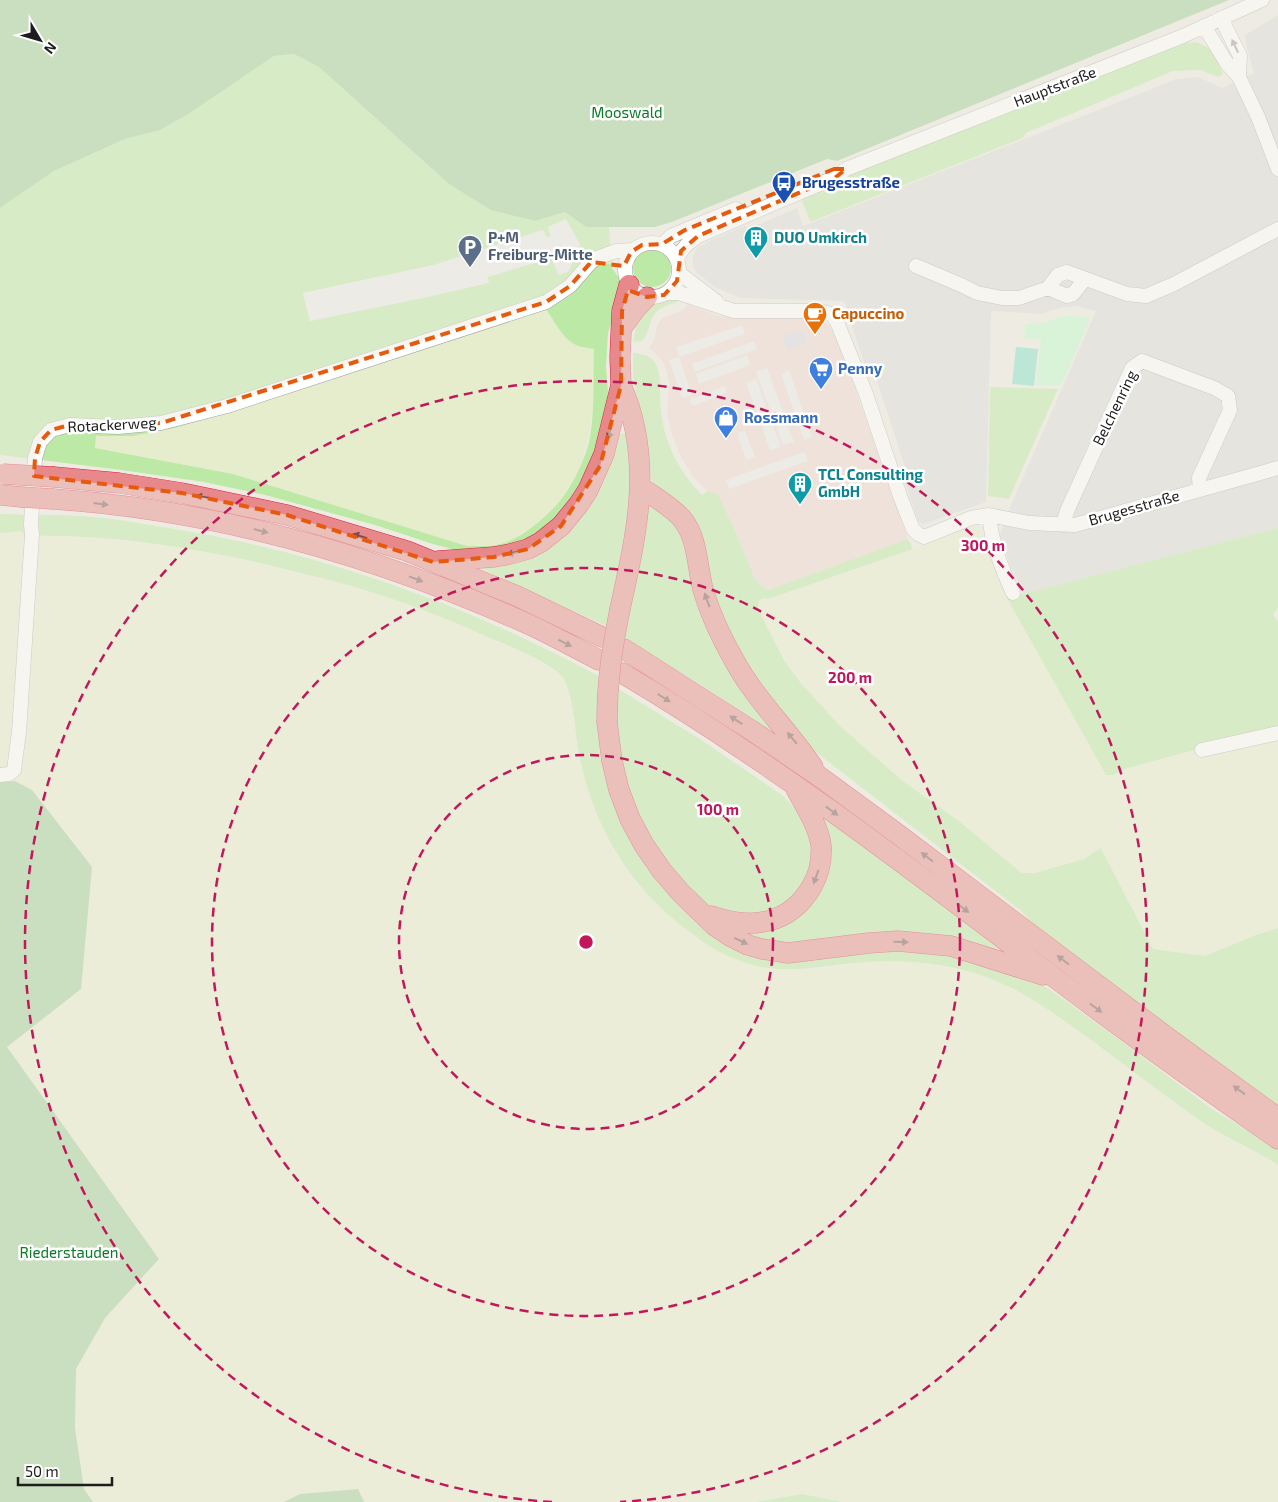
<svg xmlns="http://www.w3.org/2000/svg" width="1278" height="1502" viewBox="0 0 1278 1502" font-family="'Exo 2',sans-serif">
<rect width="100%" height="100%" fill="#eeece2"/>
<!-- residential -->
<path fill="#dad9d9" d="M1278 15V528L1024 594 1010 565 1000 535 1013 500 1096 311 1077 306 1059 308 1041 314 991 311 986 502 923 524 918 520 902 475 907 473 872 366H865L844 301 740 298 715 287 696 272 693 267V255L698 247 713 239 745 226 748 229 797 208 803 226 1177 79 1198 77 1222 88 1254 73 1246 45 1245 35Z"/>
<!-- commercial -->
<path fill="#efd6d0" d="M688 304 719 316 739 317 819 318 830 327 837 337 908 539 768 590 756 581 738 537 718 494 707 491 693 477 680 455 672 435 667 413 669 382 666 370 663 361 649 348 654 340 657 325 662 318 683 310Z"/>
<!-- farmland -->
<path fill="#e6edcc" d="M547 309 562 334 582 347 594 349 593 405 589 437 580 468 560 501 535 525 518 537 503 544 486 546H467L233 474 95 448 96 436H133L175 428 303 389Z
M978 525 1007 598 1114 775 1121 770 1278 727V928L1253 936 1205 956 1153 949 1102 848 1084 859 1035 873H1023L959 821 904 782 840 726 800 682 785 660 758 609 759 601 763 598 768 599 913 549Z
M21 531 26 536 87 537 169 546 231 557 309 575 356 587 456 622 533 658 558 673 567 684 570 698 580 761 592 803 606 836 623 865 638 885 653 901 681 924 709 945 724 954 763 968 788 970 817 969 863 962 888 961 923 963 963 970 1005 984 1044 1006 1204 1124 1278 1165V1502H842L802 1494 757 1502H364L358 1489 300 1494 284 1502H93L84 1489 75 1428 76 1369 105 1318 159 1259 7 1047 81 989 15 781 0 782V533Z"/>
<!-- grass -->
<path fill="#bde9a6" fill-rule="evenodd" d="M1196 42C1215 48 1215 57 1223 74L1218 77 1200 70 1173 71 1026 133 1023 138 810 222 800 195 894 156 1186 43Z
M294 54 319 67 449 184 535 221 565 212 586 227H609L612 268 620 279 623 291 619 305 610 326 608 333 606 367 608 391 605 432 574 503 524 544 459 551 433 544 375 525 265 495 204 482 121 470 0 455V208L54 171 125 139 160 130 190 113 274 56ZM566 219 551 258 487 277 489 282 310 321 303 293 434 265 543 230 546 238 551 236 548 227ZM546 309C556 323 564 343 582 347 586 348 590 348 594 349 593 378 595 408 590 437 586 458 573 485 559 502 546 517 521 539 501 544 490 547 479 546 467 546L233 474 95 448 96 436H133L175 428 303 389Z
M633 268a19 19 0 1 1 38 0a19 19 0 1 1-38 0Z
M670 298 680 299 679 301C673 304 665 305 660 309 648 317 651 332 642 341L633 342 637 321 653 303Z
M633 353C640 354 648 354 654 361 663 373 659 395 661 410 664 442 679 472 702 495L707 491 718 494 738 537 756 581 768 590 908 539 913 549 768 599 763 598 759 601 758 609 784 660 800 682 840 726 904 782 959 821 1022 873H1035L1084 859 1101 848 1153 949 1205 956 1253 936 1278 928V1108L1042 933 1020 910 817 753 779 715 748 674 705 576 651 479 641 415 633 377Z
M990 387 1058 389 1009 499 988 496Z
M614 433 628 434 632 511 608 627 471 564 548 543Z
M645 501 680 524 691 563 788 742 701 685 623 637Z
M0 514C31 515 63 514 94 517 119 519 144 524 169 528 320 552 465 604 599 676L601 738 622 816 735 944 921 946 1024 976 1049 989 1116 1037 1212 1109 1278 1149V1165C1253 1149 1224 1137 1199 1120 1164 1095 1130 1069 1095 1043 1052 1012 1016 983 963 970 932 962 898 960 865 962 812 966 776 980 724 954 710 948 698 938 686 929 629 886 595 829 580 759 575 739 574 693 563 678 552 663 509 646 490 638 447 618 401 601 355 587 324 578 292 571 260 563 183 546 105 534 26 536L21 531 0 533Z
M1278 528V608L1273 615 1278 621V727L1121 770 1114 775H1106L1007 598Z
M617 688 700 739 782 795 801 814 811 840 813 863 800 891 773 912 722 915 701 903 655 850 636 813 623 776 616 731Z
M808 804 1016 960 982 949 776 946 733 928 751 930 818 884Z
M802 1494 842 1502H757Z"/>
<!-- forest -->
<path fill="#9ece96" d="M0 0H1229L837 161 827 159 672 222 655 227H586L565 212 535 221 491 210 449 184 319 67 294 54 274 56 190 113 160 130 125 139 54 171 0 208Z
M15 781 32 790 92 867 81 989 7 1047 159 1259 105 1318 76 1369 75 1428 84 1489 93 1502H0V782Z
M358 1489 364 1502H284L300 1494Z"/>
<!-- park -->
<path fill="#bdfacb" d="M1064 316 1091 317 1061 385H1036L1041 339 1024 338 1025 324 1043 323Z"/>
<!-- pitch -->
<path fill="#7edec8" d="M1016 347 1038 349 1034 386 1012 384Z"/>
<!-- parking -->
<path fill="#e8e8e8" d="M566 219 580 244 569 271 559 275 551 258 487 277 489 283 428 297 310 321 303 293 434 265 543 230 547 238 551 236 548 227Z
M742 325 745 334 679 357 692 395 682 398 669 360 679 357 676 347Z
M754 341 757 349 695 372 692 364Z
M747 355 750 365 699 384 696 374Z
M767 368 794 442 783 445 756 372Z
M789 370 812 437 804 440 781 374Z
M756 379 781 447 770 450 746 383Z
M725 386 727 393 692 406 690 399Z
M745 431 755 457 746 460 737 433Z
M804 452 808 461 729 489 726 480Z"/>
<!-- plaza -->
<path fill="#d8d6e4" d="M803 331 807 343 787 351 783 336Z"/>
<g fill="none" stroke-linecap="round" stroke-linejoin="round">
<defs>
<path id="minor" d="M1221 18 1240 56 1239 77
M1204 26 1228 65 1239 77 1258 117 1278 169
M625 270a27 27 0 1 1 54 0a27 27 0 1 1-54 0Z
M662 245 671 236 736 209
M677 259C682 248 688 243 698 236L836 177 846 169 1183 36 1262 0
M916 266 961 285 977 293 1002 298H1019L1048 288 1058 275 1067 272 1127 294 1146 296 1174 284 1278 229
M679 273 716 301
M1048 288 1067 296 1073 294 1085 279
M667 293H679L734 311H820L831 314 837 322 866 394 900 496 913 529 918 534 924 537 971 518 989 515 1029 523 1075 525 1278 468
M989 515C992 544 1001 567 1013 593
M1063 525 1067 511 1132 368 1142 361 1214 388 1228 396 1230 410 1199 478 1200 489
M1202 750 1278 733
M0 775 9 774 14 770 19 732 32 535 31 524 35 458 40 442 51 430 70 425 118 427 161 423 227 406 546 302 570 286 591 262 597 258 616 251 633 250"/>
<path id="highway" d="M623 326 637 307 647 297
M54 477 119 483 182 493 287 515 407 551 517 596 602 637
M641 487C654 497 674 508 683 520 698 539 697 567 703 589 710 614 721 637 734 660 755 699 788 730 813 767
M0 495 21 497
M53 499C217 510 379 557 528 624 552 635 575 648 599 660
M438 561 494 557 510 554 528 549 541 542 561 526 579 504 588 490 604 454 621 385 620 357 622 311 629 285
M620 609C637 532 654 460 621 385
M624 649 751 730 820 777 899 835 1172 1041 1278 1118
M622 673C774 763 914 871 1055 978 1128 1033 1203 1087 1278 1139
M607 722 612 761 619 790 630 819 644 845 662 871 681 893 715 926 730 936 748 945 762 949 788 953 869 943 898 941 951 946 1043 975
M711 916C751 930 790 925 812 886 819 874 822 859 821 845 818 825 805 806 796 789"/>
</defs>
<!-- minor casing -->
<use href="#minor" stroke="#a3a3a3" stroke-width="15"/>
<!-- highway casing -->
<use href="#highway" stroke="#d92244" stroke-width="21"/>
<!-- minor -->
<use href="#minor" stroke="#fff" stroke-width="14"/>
<!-- highway -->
<use href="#highway" stroke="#e7888b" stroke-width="20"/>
<defs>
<path id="highway-bridge" d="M3 474 54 477
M21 497 53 499
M607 722C607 681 612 649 620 609"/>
</defs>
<!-- highway-bridge casing -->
<use href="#highway-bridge" stroke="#d92244" stroke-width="21" stroke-linecap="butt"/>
<!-- highway-bridge -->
<use href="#highway-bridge" stroke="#e7888b" stroke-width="20"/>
</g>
<!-- one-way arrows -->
<defs><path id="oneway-solid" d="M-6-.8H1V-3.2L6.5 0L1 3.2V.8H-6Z" transform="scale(1.25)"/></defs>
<use fill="#999" href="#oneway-solid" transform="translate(1235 46) rotate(-115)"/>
<g fill="#774d4e">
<use href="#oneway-solid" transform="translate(610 432) rotate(100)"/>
<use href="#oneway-solid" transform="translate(203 497) rotate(-170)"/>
<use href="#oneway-solid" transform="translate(101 504) rotate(7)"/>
<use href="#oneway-solid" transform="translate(261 531) rotate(15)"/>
<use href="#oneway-solid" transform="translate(360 536) rotate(-163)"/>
<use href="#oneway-solid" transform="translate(514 553) rotate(165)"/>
<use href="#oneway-solid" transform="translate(416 579) rotate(21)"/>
<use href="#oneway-solid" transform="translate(707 600) rotate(-110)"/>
<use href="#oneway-solid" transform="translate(565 643) rotate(27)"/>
<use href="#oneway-solid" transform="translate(664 698) rotate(32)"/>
<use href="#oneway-solid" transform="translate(736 720) rotate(-147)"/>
<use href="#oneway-solid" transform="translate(792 738) rotate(-130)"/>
<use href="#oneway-solid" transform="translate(832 811) rotate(36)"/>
<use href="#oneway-solid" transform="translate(927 857) rotate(-143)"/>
<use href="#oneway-solid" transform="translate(816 877) rotate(110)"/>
<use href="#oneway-solid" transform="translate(963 908) rotate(37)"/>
<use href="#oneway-solid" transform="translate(741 941) rotate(25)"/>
<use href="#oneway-solid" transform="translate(901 942) rotate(2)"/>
<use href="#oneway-solid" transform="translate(1063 960) rotate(-143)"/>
<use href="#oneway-solid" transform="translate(1096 1008) rotate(36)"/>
<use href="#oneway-solid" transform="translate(1239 1090) rotate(-144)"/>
</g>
<!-- marked area -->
<path d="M0 0H1278V1502H0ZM834 169H846L836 177 698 236 681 251 677 281 664 295 647 297 628 290 622 311 621 385 600 466 561 526 528 549 494 557 433 562 287 515 182 493 34 476 35 458 40 442 51 430 70 425 161 423 546 302 570 286 591 262 624 266 631 252 642 245 662 244 685 230Z" fill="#eeece2" fill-opacity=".55" fill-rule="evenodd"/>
<path fill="none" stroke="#e8590c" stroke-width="4" stroke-dasharray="10 6" stroke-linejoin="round" d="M834 169H846L836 177 698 236 681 251 677 281 664 295 647 297 628 290 622 311 621 385 600 466 561 526 528 549 494 557 433 562 287 515 182 493 34 476 35 458 40 442 51 430 70 425 161 423 546 302 570 286 591 262 624 266 631 252 642 245 662 244 685 230Z"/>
<!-- distance rings -->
<g fill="none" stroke="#c2185b" stroke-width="2.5" stroke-dasharray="9 6">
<circle cx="586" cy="942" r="187"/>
<circle cx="586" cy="942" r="374"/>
<path d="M552 1502A561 561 0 1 1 620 1502"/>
</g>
<!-- icons -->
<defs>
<symbol id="bus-pin" viewBox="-11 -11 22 30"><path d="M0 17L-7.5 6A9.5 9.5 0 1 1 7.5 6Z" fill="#1a4fb4" stroke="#fff"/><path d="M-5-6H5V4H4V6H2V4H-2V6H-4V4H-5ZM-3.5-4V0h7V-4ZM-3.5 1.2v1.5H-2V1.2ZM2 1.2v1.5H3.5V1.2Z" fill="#fff"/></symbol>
<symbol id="building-pin" viewBox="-11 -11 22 30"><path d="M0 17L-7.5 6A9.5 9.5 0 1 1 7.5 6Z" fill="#0f9aa8" stroke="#fff"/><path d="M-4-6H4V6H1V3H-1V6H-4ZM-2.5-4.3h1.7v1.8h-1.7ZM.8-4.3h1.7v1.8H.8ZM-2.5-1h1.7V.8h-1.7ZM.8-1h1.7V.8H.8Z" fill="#fff"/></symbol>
<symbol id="parking-pin" viewBox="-11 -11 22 30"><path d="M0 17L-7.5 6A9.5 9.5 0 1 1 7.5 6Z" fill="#5c6f8a" stroke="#fff"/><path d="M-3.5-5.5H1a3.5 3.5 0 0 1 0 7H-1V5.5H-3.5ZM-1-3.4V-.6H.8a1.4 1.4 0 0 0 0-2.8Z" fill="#fff"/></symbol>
<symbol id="cafe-pin" viewBox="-11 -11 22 30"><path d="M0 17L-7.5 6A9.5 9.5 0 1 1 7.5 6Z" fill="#e8710a" stroke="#fff"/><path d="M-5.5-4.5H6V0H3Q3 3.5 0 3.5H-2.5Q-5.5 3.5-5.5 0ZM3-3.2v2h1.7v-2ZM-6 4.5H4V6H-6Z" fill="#fff"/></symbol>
<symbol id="supermarket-pin" viewBox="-11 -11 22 30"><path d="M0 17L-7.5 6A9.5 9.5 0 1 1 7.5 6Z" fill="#3f7fe0" stroke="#fff"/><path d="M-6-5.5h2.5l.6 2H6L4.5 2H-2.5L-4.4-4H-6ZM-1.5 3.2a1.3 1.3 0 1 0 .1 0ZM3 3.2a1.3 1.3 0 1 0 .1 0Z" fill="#fff"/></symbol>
<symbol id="shop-pin" viewBox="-11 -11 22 30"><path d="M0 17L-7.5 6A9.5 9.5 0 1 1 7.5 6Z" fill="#3f7fe0" stroke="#fff"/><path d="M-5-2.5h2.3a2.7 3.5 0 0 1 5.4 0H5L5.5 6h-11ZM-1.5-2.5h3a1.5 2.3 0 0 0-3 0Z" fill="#fff"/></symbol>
</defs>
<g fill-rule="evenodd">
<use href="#bus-pin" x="770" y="169" width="28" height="38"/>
<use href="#building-pin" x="742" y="224" width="28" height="38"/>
<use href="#parking-pin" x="456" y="233" width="28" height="38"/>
<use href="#cafe-pin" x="801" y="300" width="28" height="38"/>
<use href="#supermarket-pin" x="807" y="355" width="28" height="38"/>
<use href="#shop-pin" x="712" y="404" width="28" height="38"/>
<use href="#building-pin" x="786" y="470" width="28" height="38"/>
</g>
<g text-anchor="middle" stroke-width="5" stroke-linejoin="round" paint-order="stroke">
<!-- street labels -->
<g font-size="15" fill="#1c1c1c" stroke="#fff">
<text transform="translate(1055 87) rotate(-21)" y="5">Hauptstraße</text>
<text transform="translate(1115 408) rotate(-64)" y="5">Belchenring</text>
<text transform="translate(112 425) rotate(-3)" y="5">Rotackerweg</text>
<text transform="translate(1134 508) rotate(-16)" y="5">Brugesstraße</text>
</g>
<!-- park labels -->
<g font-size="15" fill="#0a7a25" stroke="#fff">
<text x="627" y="118">Mooswald</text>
<text x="69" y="1258">Riederstauden</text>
</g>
<!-- transit labels -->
<g font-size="15" font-weight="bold" fill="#164399" stroke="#fff" text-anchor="start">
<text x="802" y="188">Brugesstraße</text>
</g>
<!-- service labels -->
<g font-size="15" font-weight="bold" fill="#4e5e75" stroke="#fff" text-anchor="start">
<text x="488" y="243">P+M<tspan x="488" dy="17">Freiburg-Mitte</tspan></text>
</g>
<!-- culture labels -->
<g font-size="15" font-weight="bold" fill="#0d838f" stroke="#fff" text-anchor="start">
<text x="774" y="243">DUO Umkirch</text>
<text x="818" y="480">TCL Consulting<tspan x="818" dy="17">GmbH</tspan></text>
</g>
<!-- food labels -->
<g font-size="15" font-weight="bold" fill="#c56008" stroke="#fff" text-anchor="start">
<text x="832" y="319">Capuccino</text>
</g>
<!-- shop labels -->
<g font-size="15" font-weight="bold" fill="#366cbe" stroke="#fff" text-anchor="start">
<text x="838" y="374">Penny</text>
<text x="744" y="423">Rossmann</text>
</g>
</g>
<circle cx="586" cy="942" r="8" fill="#c2185b" stroke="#fff" stroke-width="2.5"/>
<g font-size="15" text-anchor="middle" font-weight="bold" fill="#c2185b" stroke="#fff" stroke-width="5" stroke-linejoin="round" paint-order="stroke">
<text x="983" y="551">300 m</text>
<text x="850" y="683">200 m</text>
<text x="718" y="815">100 m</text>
</g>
<!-- north arrow -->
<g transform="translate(40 40) rotate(128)" stroke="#ffffff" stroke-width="4" paint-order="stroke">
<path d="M0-4L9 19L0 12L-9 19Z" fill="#1c1c1c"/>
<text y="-8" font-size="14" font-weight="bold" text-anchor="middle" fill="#1c1c1c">N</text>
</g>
<!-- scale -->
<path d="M18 1477v8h94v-8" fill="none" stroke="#1c1c1c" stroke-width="2.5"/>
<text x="25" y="1477" font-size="15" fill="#1c1c1c" stroke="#ffffff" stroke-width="4" paint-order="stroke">50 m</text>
</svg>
